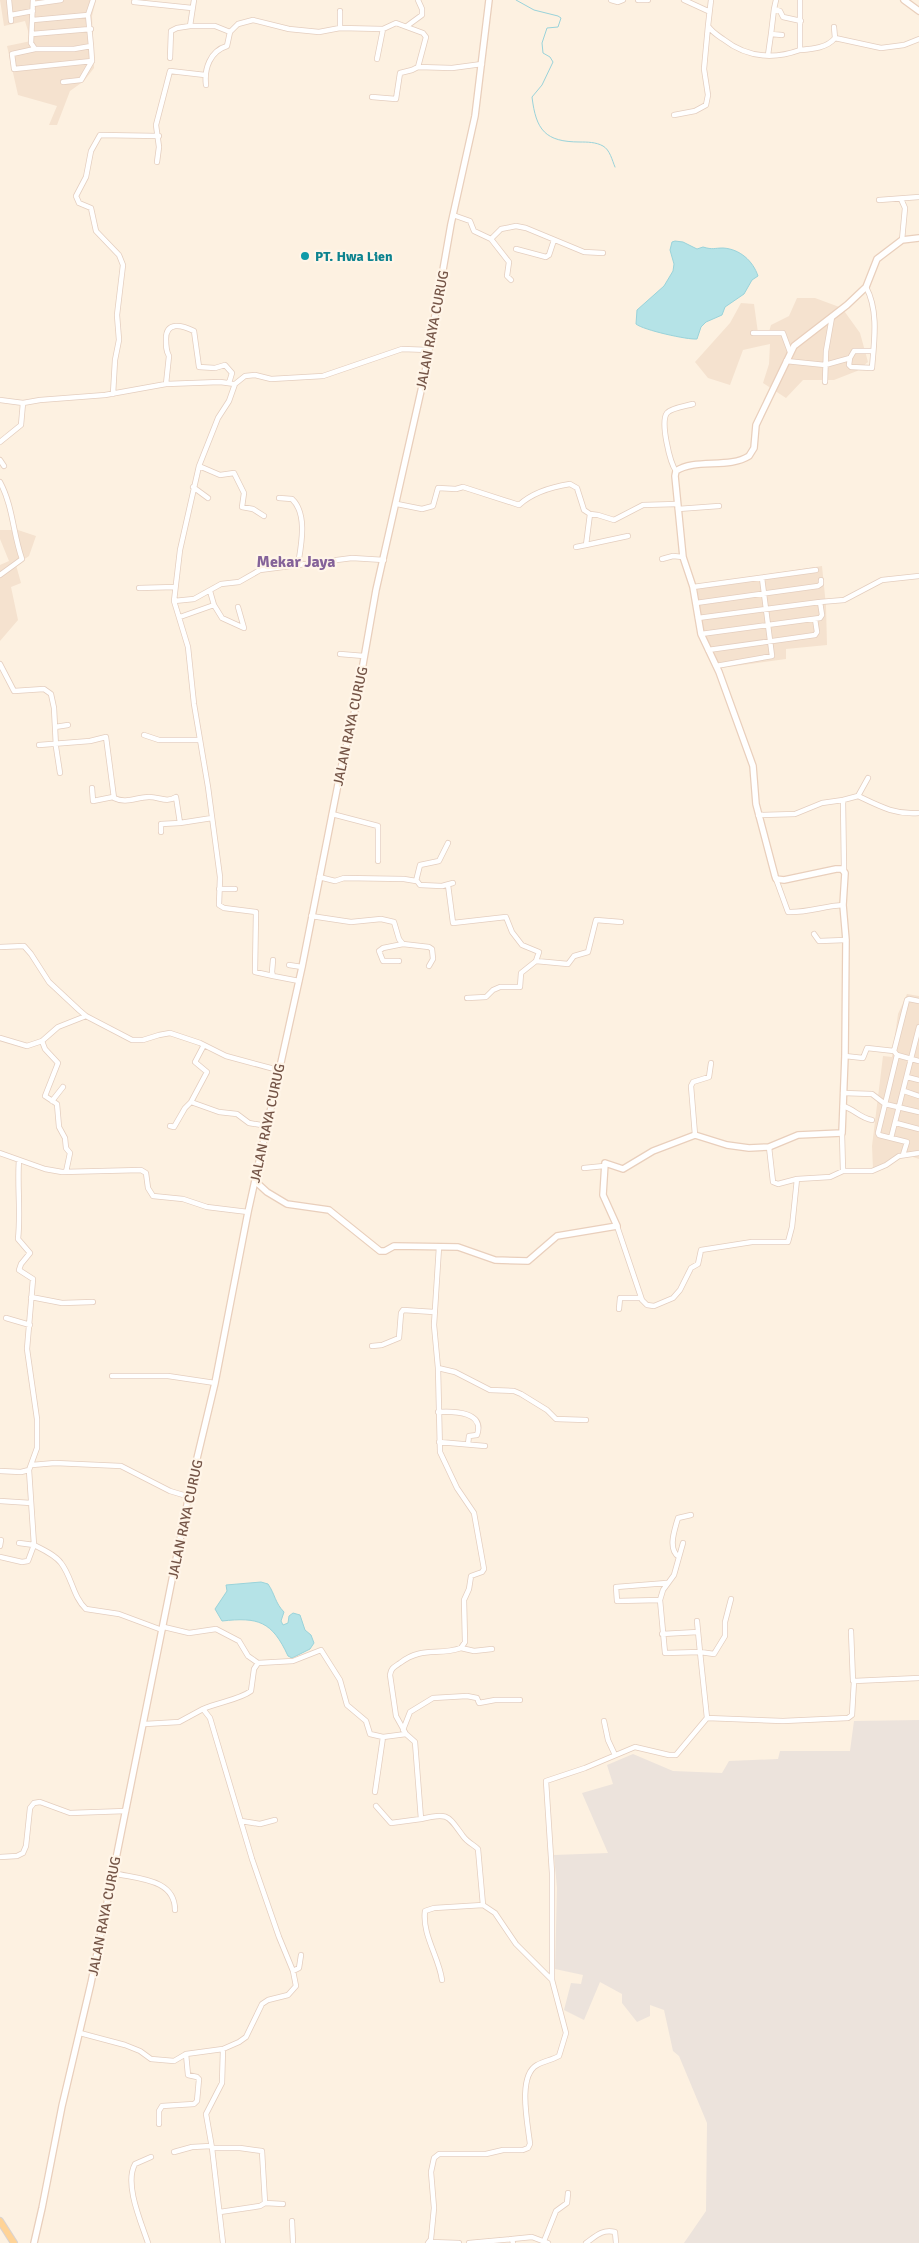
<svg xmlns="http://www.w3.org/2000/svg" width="919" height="2243" viewBox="0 0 919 2243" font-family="Signika,sans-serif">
<rect width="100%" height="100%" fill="#fdf1e1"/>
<!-- residential -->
<path fill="#f5e2cf" d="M0 0H96L92 16 94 68 84 81 70 91 57 125H49L57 106 18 95 7 46 31 41 25 21 4 26Z
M797 298H815L842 308 860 333 868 362 857 371 834 380H803L786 398 763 383 769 364 770 344 743 350 730 385 708 378 695 362 730 323 741 303 754 304 758 333 768 335 771 325 789 316Z
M0 530H18L36 536 29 556 16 565 21 583 11 587 18 620 0 641V565L9 561 0 539Z
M822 566 826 606 827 645 786 649V659L721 668 704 640 697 585Z
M907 994 919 996V1159L901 1153 883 1167 873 1169 872 1146 883 1056 892 1057 898 1014Z"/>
<!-- industrial -->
<path fill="#ece3dc" d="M919 1720V2243H684L706 2211 707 2123 679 2056 673 2051 664 2010 650 2005V2016L637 2022 622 2003V1994L600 1982 584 2020 564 2010 571 1983 581 1984 583 1975 555 1969 557 1888 554 1855 608 1853 582 1793 613 1784 607 1765 633 1754 673 1771 722 1773 729 1761 778 1759 780 1751H850L854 1721Z"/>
<!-- water -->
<path fill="#b5e3e7" stroke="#9ad3da" d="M675 241 683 242 697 249 703 247C713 250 714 248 723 248 740 249 753 261 758 276L752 280 744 294 725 307 722 315 706 322 701 327 697 339C688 340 643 330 636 324L637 310 664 286 673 271 674 264 670 250 672 242Z
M261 1582 268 1584C275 1594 275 1603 284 1612L281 1621 283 1625 288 1623 289 1616 293 1613 300 1615 305 1630 311 1635 314 1643 310 1649 292 1658 288 1656C272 1621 258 1617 222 1621L215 1609 227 1591 226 1585Z"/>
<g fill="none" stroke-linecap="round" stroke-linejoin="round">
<!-- stream -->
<path stroke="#9ad3da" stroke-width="1" d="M516 0 534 10 558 16 561 18 558 27 547 28 542 43 543 53 550 57 553 62 542 85 532 97C536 130 545 142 580 142 587 142 596 142 603 146 610 150 612 160 615 167"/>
<defs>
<path id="street" d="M9 0 11 21
M33 0 31 43 35 49H74L91 46 88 15 33 20
M194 0 190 26H215L230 32 238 24 253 20 289 29 319 32 340 28 383 29 396 23 423 33 426 37 418 67
M611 0 618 2 623 0
M638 0H648
M684 0 708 11
M711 0 708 26C712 32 717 35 723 39 746 57 772 60 800 50V0
M134 2 192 8
M33 4 61 0
M774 9 776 0
M340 11V28
M11 15 33 11
M88 15 93 0
M407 26 422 15V9L418 0
M32 34 91 29
M782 35 771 34 774 9 780 11 783 17 801 21
M835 38 881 48 904 45 919 39
M35 49 12 54 14 69 92 61 91 46
M800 50C812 49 827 48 835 38L834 27
M768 55 771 34
M170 58 171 31 177 28 190 26
M377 59 383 29
M63 82 81 80 92 61
M206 85C204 69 210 51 227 46L230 32
M372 97 396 99 400 73 412 70 418 67 452 68 482 64
M674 115 695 111 706 105 708 95 704 69 708 26
M157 162 159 147 156 125 170 71 205 75
M901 199 905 208 902 240
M879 200 919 197
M453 215 470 221 474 231 491 239 501 229 516 226 526 228 584 252 603 253
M491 239 509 262 507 276 511 280
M516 249 546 257 549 255 554 240
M753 333H783L790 352
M850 358 849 365 851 367 872 368C874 342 879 311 866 287
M786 361 825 365 850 358 854 351H873
M825 382 826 351 832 317
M166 384 169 356C166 351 166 346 166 339 166 321 182 325 194 331L199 367 215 368 225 365 232 373 229 383
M113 394 115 360 119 340 117 315 123 265 119 255 96 231 91 208 79 203 76 196 86 177 91 151 100 135 159 136
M0 400 23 403 40 400 105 395 166 384 220 382 235 384
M0 442 21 425 23 403
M0 460 4 466
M199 466 220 475 234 473 244 493 242 507 253 509 264 516
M676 471C670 463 660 422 667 413 671 408 686 406 693 404
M0 482C13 506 13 534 22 559L0 575
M193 487 208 498
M279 498 292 499C308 514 301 546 298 565
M397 504 422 509 433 506 438 488 456 489 463 487 519 505C533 492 551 487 570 484L577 488 584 510 590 514
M678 509 719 506
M628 536 586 545 590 514 598 515 614 520 643 505 677 504
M576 547 586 545
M662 559 673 556 683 557
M693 587 816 570
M139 588 175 587
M210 591 214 605
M174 601 194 599 221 584 239 582 260 570 352 558 384 560
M696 603 818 586 821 584V580
M180 617 214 605 222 618 244 628 238 607
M698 618 820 602 844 600 882 580 919 576
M701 634 820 618 822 615 820 602
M708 650 815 635 817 632 815 619
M340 654 364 656
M0 664 14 691 44 689 51 694 54 708 56 747 60 773
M716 666 772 656 762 578
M55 727 68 725
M144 735 159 740H199
M39 745 90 741 106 737 114 798C126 804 137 797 149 797 160 797 166 803 176 797L180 823 212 818
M92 788 93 801 113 797
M858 796C879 806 895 815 919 813
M332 814 378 826V861
M758 815 795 814 822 803 843 800
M161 832V824L180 823
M844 870 843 800 858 796 868 778
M319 877 335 881 344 878 404 879 416 881 420 865 439 861 448 843
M776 879 788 912C807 913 824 906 843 905
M417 881 420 885 442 886 453 883
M448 885 453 923 506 917 512 932 522 945 539 952 536 961 521 973 520 987H500L493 990 486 997 467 998
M219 889H235
M311 916 351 922 381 919 394 922 399 939 403 944 429 947 432 949 433 959 429 966
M814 934 819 941 846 940
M0 947 24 946 31 954 49 982 79 1010 86 1016 132 1040H143L159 1035 170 1033 200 1043 226 1056 278 1070
M273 960 272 972 273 976 299 981
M399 961H383L379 951 383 948 403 944
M536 961 568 964 574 956 588 952 596 920 621 922
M289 965 302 967
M273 976 255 972 256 912 224 908 219 905 220 877 208 787 194 704 188 647 174 601 180 550 199 466 218 418 229 401 235 384 245 376 255 375 271 379 323 376 402 349 429 350
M0 1038 27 1046 42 1041
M204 1045 195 1062 207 1072 191 1102 219 1112 237 1114 249 1123 267 1126
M897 1055 919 1061
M845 1056 863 1058 867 1048 894 1051
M907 1077 919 1080
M904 1091 919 1096
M843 1093 872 1094 885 1104 919 1112
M52 1101 63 1087
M843 1106C854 1109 860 1118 872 1120
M896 1123 919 1129
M170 1126 174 1127 185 1108 191 1102
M842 1133 843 1171
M695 1135 691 1086 693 1082 709 1077 711 1063
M891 1138 919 1027
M769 1147 773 1182 778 1184 797 1179
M0 1153 45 1169 62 1172 141 1170 146 1173 148 1188 153 1196 183 1199 207 1207 248 1212
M903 1155 907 1142 879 1135 878 1133 897 1055 894 1051 907 1000 909 999 919 1001
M19 1160C17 1186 21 1212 18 1239L30 1253 21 1264 19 1270 33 1279 27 1349 37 1419V1448L29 1470 34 1545C44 1550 55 1555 61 1563 72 1577 73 1597 86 1609L119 1614 162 1630
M584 1168 604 1166
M66 1172 70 1153 66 1148 65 1138 59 1127 57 1104 45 1096 58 1063 45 1049 42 1041 58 1027 86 1016
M617 1226 642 1300 647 1305 654 1306 673 1298 680 1290 691 1268 698 1264 701 1250 752 1242H788L792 1227 797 1179 830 1177 843 1171H872L886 1165 899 1156 919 1153
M439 1247 434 1325 438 1368 440 1452 457 1488 474 1513 484 1569 482 1572 471 1576 469 1589 464 1600 465 1642 461 1648C438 1656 422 1646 400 1663 394 1667 391 1668 390 1675L396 1716 406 1734 415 1742 421 1819C449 1812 448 1816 463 1836 467 1842 474 1845 478 1849L483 1905 495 1913 516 1944 552 1980
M31 1297 62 1303 93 1302
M619 1309 620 1298H641
M6 1318 30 1325
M372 1346 382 1345 399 1338 401 1313 403 1310 434 1312
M438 1368 455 1372 490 1390 514 1391 521 1394 547 1410 556 1419 586 1420
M112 1376H168L215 1383
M438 1412C455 1411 485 1412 477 1435L469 1436 468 1444
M439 1442 485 1446
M32 1465 55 1463 121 1466 170 1491 190 1497
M0 1471 21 1472 29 1470
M0 1501 31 1503
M0 1546 1 1540
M0 1557 22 1562 28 1561 34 1545 19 1543
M679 1557C667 1549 675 1529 678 1518L691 1515
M660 1600 617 1601 616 1587 667 1583
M697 1621 700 1652 714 1654 725 1636V1622L731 1599
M164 1627 189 1633 216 1629 239 1641 248 1656 258 1663 293 1661 321 1650 340 1680 347 1705 366 1721 370 1734 383 1737 406 1734
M851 1631 853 1681
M662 1634 698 1632
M461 1648 474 1651 492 1649
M203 1709C218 1702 239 1700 251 1691L254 1669 258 1663
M707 1718 783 1721 848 1718 852 1715 854 1681 919 1678
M604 1721 608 1740 615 1755
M403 1730 410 1712 433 1698 467 1696 477 1698 479 1703 495 1700H520
M375 1792 383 1737
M376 1806 391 1823 421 1819
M241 1821 260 1824 275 1820
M0 1857 17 1856 23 1853 26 1846 30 1808 34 1803 40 1802 70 1813 126 1811
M113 1873C136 1879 175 1878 175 1910
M293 1971 299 1968 301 1955
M442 1980C439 1957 422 1935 425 1911L434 1908 483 1905
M80 2033 125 2045 140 2051 151 2059 174 2061 186 2054 223 2049 239 2042 246 2037 262 2004 268 2000 288 1995 296 1986 293 1971 279 1937 252 1859 210 1718 203 1709 179 1722 145 1724
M223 2049 222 2083 206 2114 212 2148 223 2243
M159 2124V2111L162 2106 194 2104 197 2101 199 2079 197 2077 188 2075 186 2054
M212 2148H240L262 2151 265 2203
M174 2152 192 2147 211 2146
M220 2212 260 2206 265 2203 283 2204
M292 2221 293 2243
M512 2239 532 2237 548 2243
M544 2241 556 2211 567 2203 568 2193
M430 2242 459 2243
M148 2243C141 2222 124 2184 135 2164L151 2157
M428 2243 431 2239 434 2208 431 2172 434 2158 439 2154H486L503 2150H523L528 2148 530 2144C528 2125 517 2076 537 2065 544 2061 552 2060 559 2056L566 2033 552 1980V1873L546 1781 585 1768 635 1747 669 1755H676L707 1718 700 1652 665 1653 660 1600 663 1590 674 1575 683 1543
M469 2243 512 2239 513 2243
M586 2243C596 2236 602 2229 615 2232L616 2243"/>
<path id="secondary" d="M904 0 919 11
M255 1181 267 1192 287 1204 329 1210 380 1251H385L394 1246 458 1247 495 1260 528 1261 557 1236 617 1226 603 1195 605 1163 623 1169 653 1151 695 1135 727 1145 749 1148 769 1147 798 1135 842 1133 845 1056 846 940 843 905 845 873 842 869H836L784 880 776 879 775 876 756 804 753 766 719 672 701 634 693 587 683 557 675 476 676 471C695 458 729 469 749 456L754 448 756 425 794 346 847 305 866 287 877 259 902 240 919 238
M34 2243 42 2208 62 2106 91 1983 193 1475 215 1383 248 1212 302 967 342 764 355 710 376 590 425 373 451 224 475 116 489 0"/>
<path id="primary" d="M0 2221 14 2243"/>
</defs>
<!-- street casing -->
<use href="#street" stroke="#e4cebf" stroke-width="6"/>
<!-- secondary casing -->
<use href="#secondary" stroke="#e9cfbc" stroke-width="8"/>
<!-- primary casing -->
<use href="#primary" stroke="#dbd3cf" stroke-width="8"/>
<!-- street -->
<use href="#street" stroke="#fff" stroke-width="4.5"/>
<!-- secondary -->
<use href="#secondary" stroke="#fff" stroke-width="5.5"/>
<!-- primary -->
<use href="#primary" stroke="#ffd396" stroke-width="6"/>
</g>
<!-- markers -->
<circle fill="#0f9aa8" stroke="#fff5e8" stroke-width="2" cx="305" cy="256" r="5"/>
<g text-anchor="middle" stroke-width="4.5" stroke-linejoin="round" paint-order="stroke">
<!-- culture labels -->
<g font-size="14" font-weight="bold" fill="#0d838f" stroke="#fff5e8" text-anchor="start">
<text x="315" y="261">PT. Hwa Lien</text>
</g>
<!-- street labels -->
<g font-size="14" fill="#755547" stroke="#fff5e8">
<text transform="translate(432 330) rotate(-79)" y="5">JALAN RAYA CURUG</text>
<text transform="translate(350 726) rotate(-78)" y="5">JALAN RAYA CURUG</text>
<text transform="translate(267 1123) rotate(-78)" y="5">JALAN RAYA CURUG</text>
<text transform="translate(185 1519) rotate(-78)" y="5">JALAN RAYA CURUG</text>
<text transform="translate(104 1916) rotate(-79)" y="5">JALAN RAYA CURUG</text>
</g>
<!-- quarter labels -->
<g font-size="16" font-weight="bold" fill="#846299" stroke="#fff5e8">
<text x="296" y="567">Mekar Jaya</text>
</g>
</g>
</svg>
